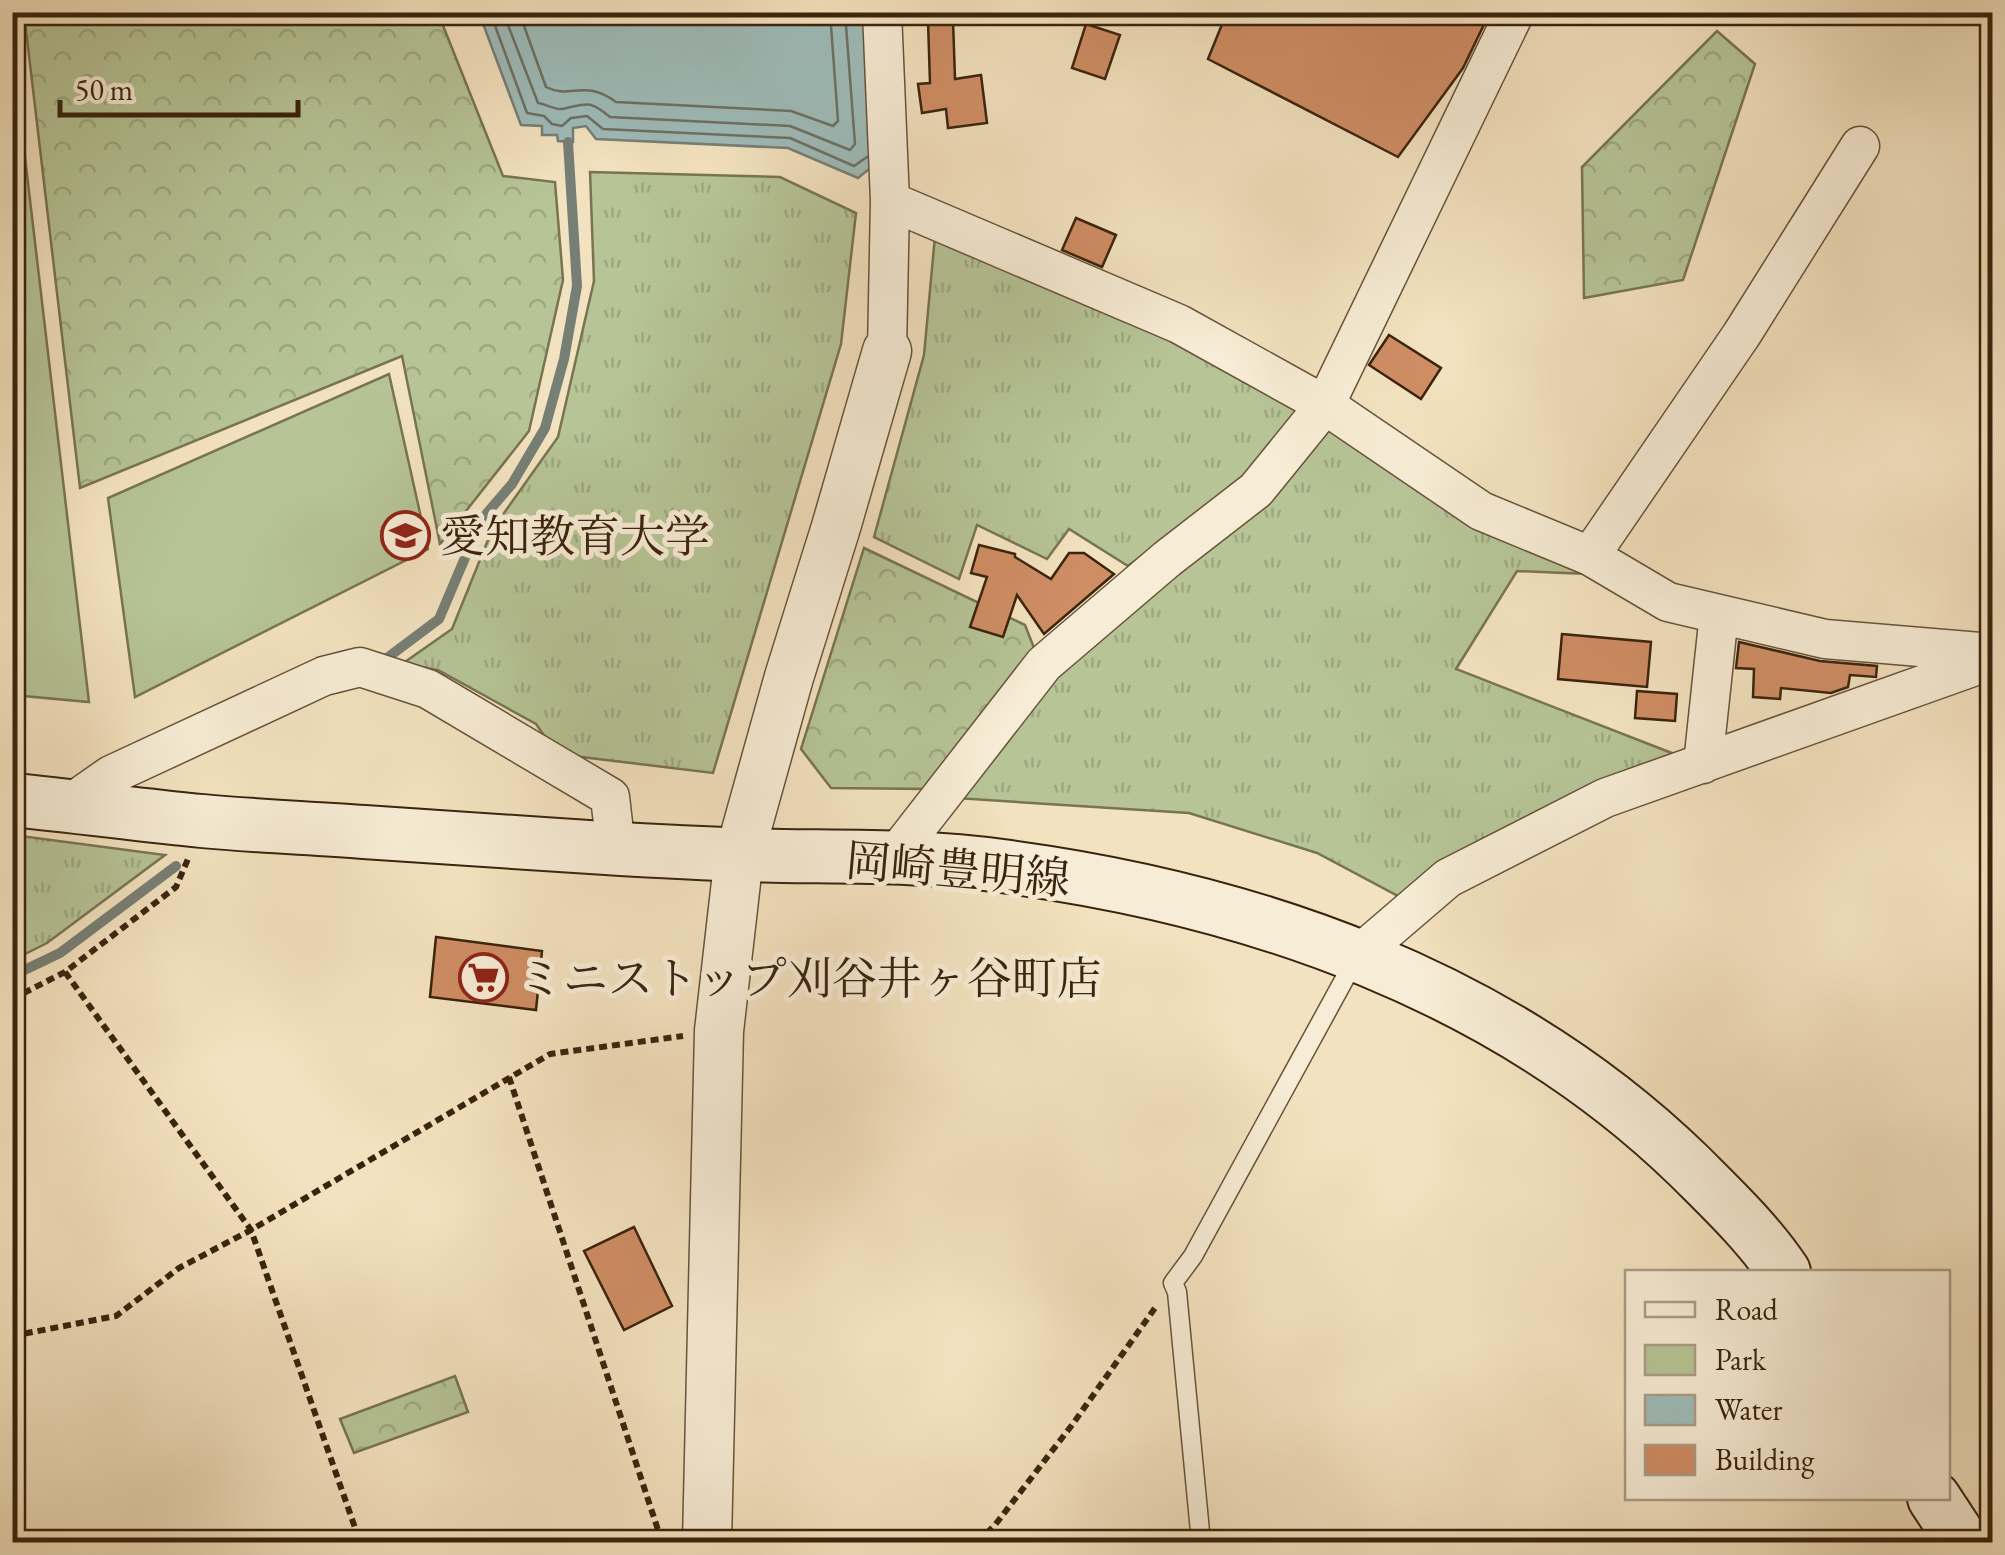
<svg xmlns="http://www.w3.org/2000/svg" width="2005" height="1555" viewBox="0 0 2005 1555" font-family="'EB Garamond','Noto Serif JP',serif">
<defs>
<pattern id="grass-tufts" width="24" height="20" patternUnits="userSpaceOnUse" patternTransform="scale(2.5)"><rect width="24" height="20" fill="#b6c496"/><path d="M3 7l-1-3M5 7V3M7 7l1-3M15 17l-1-3M17 17v-4M19 17l1-3" fill="none" stroke="#9da880"/></pattern>
<pattern id="forest-crowns" width="20" height="18" patternUnits="userSpaceOnUse" patternTransform="scale(2.5)"><rect width="20" height="18" fill="#b6c496"/><path d="M2 6a3 3 0 1 1 6 0M12 15a3 3 0 1 1 6 0" fill="none" stroke="#9da880"/></pattern>
</defs>
<rect width="100%" height="100%" fill="#f3e2bf"/>
<filter id="stains"><feTurbulence type="fractalNoise" baseFrequency=".002" numOctaves="4"/><feColorMatrix values="0 0 0 0 .2 0 0 0 0 .09 0 0 0 0 .02 0 0 0 .5 -.17"/></filter>
<radialGradient id="worn" r=".72"><stop offset=".6" stop-color="#630" stop-opacity="0"/><stop offset="1" stop-color="#630" stop-opacity=".3"/></radialGradient>
<!-- grass -->
<path fill="url(#grass-tufts)" stroke="#787452" stroke-width="2.5" d="M590 172 780 177 856 213 841 344 713 773 557 754 536 724 438 670 402 664 452 629 492 530 558 437 594 281Z
M935 236 1168 335 1302 409 1246 479 1128 566 1069 529 1047 559 977 525 959 579 874 537 924 355Z
M1326 424 1588 574 1517 571 1456 669 1682 757 1400 897 1317 853 1189 813 955 798 1058 671Z
M13 835 165 855 47 943 13 960Z"/>
<!-- forest -->
<path fill="url(#forest-crowns)" stroke="#787452" stroke-width="2.5" d="M24 13H438L503 176 555 182 563 280 529 431 440 544 402 356 80 488Z
M1717 31 1755 64 1683 280 1584 298 1582 167Z
M864 548 1025 625 1036 653 927 789 831 788 801 749Z
M455 1376 468 1412 354 1453 340 1419Z"/>
<!-- green -->
<path fill="#b6c496" stroke="#787452" stroke-width="2.5" d="M13 72H15L89 702 13 695Z
M389 374 428 549 135 697 108 498Z"/>
<!-- water -->
<path fill="#9ebcba" stroke="#767f75" stroke-width="2.5" d="M479 13H868L879 161 858 178 788 148 596 139 586 126 573 128V142L558 141 557 135H542V126L521 125Z"/>
<g fill="none" stroke-linecap="round" stroke-linejoin="round">
<!-- shore -->
<path stroke="#6c7064" stroke-width="2.5" d="M490 12 527 113 544 116 552 124 562 126 571 118 587 116 603 129 790 138 854 166 867 157
M503 12 538 103C546 104 555 110 562 109 587 104 588 99 610 117L790 126 850 150 855 144 845 12
M519 12 546 87C571 100 583 78 616 102L791 111 833 126 838 121 830 12"/>
<!-- stream -->
<path stroke="#767f75" stroke-width="10" d="M379 664 439 619 470 546 487 513 512 484 545 428 564 359 577 286 568 142
M12 976 60 953 176 866"/>
</g>
<!-- building -->
<path fill="#cf8d64" stroke="#3a230d" stroke-width="2.5" d="M1227 12H1490L1463 68 1398 157 1208 59Z
M953 20 955 79 981 75 987 123 948 128 946 109 922 113 918 84 930 83 928 21Z
M1086 24 1120 35 1105 79 1072 68Z
M1076 218 1116 235 1102 267 1062 250Z
M1389 335 1441 368 1421 399 1369 365Z
M979 545 1015 554V557L1051 579 1069 553H1084L1114 574 1044 634 1017 595 1003 637 970 627 987 577 971 573Z
M1562 634 1651 642 1647 687 1558 679Z
M1739 642 1820 661 1877 666 1876 677 1850 675 1848 687 1831 693 1781 688 1780 699 1753 697 1754 669 1736 668Z
M1637 691 1677 694 1675 721 1635 718Z
M436 937 542 951 536 1010 430 997Z
M634 1227 672 1306 624 1330 584 1251Z"/>
<g fill="none" stroke-linecap="round" stroke-linejoin="round">
<defs>
<path id="service" d="M1201 1542 1177 1292 1173 1283 1193 1256 1356 958"/>
<path id="minor" d="M882 12 890 201 887 351
M890 201 1179 324 1325 405 1481 511 1590 556 1668 602 1825 639 1992 653
M1590 556 1742 334 1860 146
M1703 764 1719 614
M68 805 111 775 324 676 360 667 428 689 610 797 616 849
M893 858 1044 664 1167 559 1256 490 1325 405 1515 12
M1357 956 1448 878 1605 798 1992 660"/>
<path id="tertiary" d="M707 1542 719 1031 739 856 789 677 836 527 887 351"/>
<path id="secondary" d="M12 800C76 806 139 815 202 821 256 826 310 828 364 832 449 838 535 844 621 849 675 852 729 855 783 856 855 857 930 856 1002 866 1253 899 1504 986 1689 1166 1722 1199 1758 1233 1784 1272
M1934 1498 1963 1542"/>
</defs>
<!-- service casing -->
<use href="#service" stroke="#68533a" stroke-width="21"/>
<!-- minor casing -->
<use href="#minor" stroke="#68533a" stroke-width="41"/>
<!-- tertiary casing -->
<use href="#tertiary" stroke="#68533a" stroke-width="51"/>
<!-- secondary casing -->
<use href="#secondary" stroke="#3a230d" stroke-width="56"/>
<!-- path -->
<path stroke="#3a230d" stroke-width="6" stroke-dasharray="8 5" stroke-linecap="butt" d="M65 972 251 1230 360 1542
M12 999 65 972 176 887 188 859
M509 1077 662 1542
M12 1336 116 1316 179 1268 251 1230 550 1054 683 1036
M977 1542 995 1525 1072 1425 1155 1308"/>
<!-- service -->
<use href="#service" stroke="#f7ecd5" stroke-width="18"/>
<!-- minor -->
<use href="#minor" stroke="#f7ecd5" stroke-width="38"/>
<!-- tertiary -->
<use href="#tertiary" stroke="#f7ecd5" stroke-width="48"/>
<!-- secondary -->
<use href="#secondary" stroke="#f7ecd5" stroke-width="52"/>
</g>
<!-- icons -->
<defs>
<symbol id="university-ring" viewBox="-11 -11 22 22"><circle r="9.5" fill="#f7ecd5" stroke="#8f2418" stroke-width="1.5"/><path d="M0-5L7-2L0 1L-7-2ZM-4 1L0 2.5L4 1V4Q0 6-4 4Z" fill="#8f2418"/></symbol>
<symbol id="supermarket-ring" viewBox="-11 -11 22 22"><circle r="9.5" fill="#f7ecd5" stroke="#8f2418" stroke-width="1.5"/><path d="M-6-5.5h2.5l.6 2H6L4.5 2H-2.5L-4.4-4H-6ZM-1.5 3.2a1.3 1.3 0 1 0 .1 0ZM3 3.2a1.3 1.3 0 1 0 .1 0Z" fill="#8f2418"/></symbol>
</defs>
<g fill-rule="evenodd">
<use href="#university-ring" x="378" y="508" width="55" height="55"/>
<use href="#supermarket-ring" x="456" y="950" width="55" height="55"/>
</g>
<g text-anchor="middle" stroke-width="10" stroke-linejoin="round" paint-order="stroke">
<!-- poi labels -->
<g font-size="45" fill="#3a230d" stroke="#f7ecd5" text-anchor="start">
<text x="440" y="552">愛知教育大学</text>
<text x="518" y="994">ミニストップ刈谷井ヶ谷町店</text>
</g>
<!-- street labels -->
<g font-size="45" fill="#3a230d" stroke="#f7ecd5">
<text transform="translate(958 869) rotate(5)" y="16">岡崎豊明線</text>
</g>
</g>
<!-- margin -->
<rect width="2005" height="1555" fill="none" stroke="#f3e2bf" stroke-width="50"/>
<rect x="15" y="15" width="1975" height="1525" fill="none" stroke="#3a230d" stroke-width="5"/>
<rect x="25" y="25" width="1955" height="1505" fill="none" stroke="#3a230d" stroke-width="2.5"/>
<!-- legend -->
<rect x="1625" y="1270" width="325" height="230" fill="#f7ecd5" stroke="#ab9c85" stroke-width="2.5"/>
<rect x="1645" y="1302" width="50" height="15" fill="#f7ecd5" stroke="#ab9c85" stroke-width="2.5"/>
<text x="1715" y="1320" font-size="30" fill="#3a230d">Road</text>
<rect x="1645" y="1345" width="50" height="30" fill="#b6c496" stroke="#ab9c85" stroke-width="2.5"/>
<text x="1715" y="1370" font-size="30" fill="#3a230d">Park</text>
<rect x="1645" y="1395" width="50" height="30" fill="#9ebcba" stroke="#ab9c85" stroke-width="2.5"/>
<text x="1715" y="1420" font-size="30" fill="#3a230d">Water</text>
<rect x="1645" y="1445" width="50" height="30" fill="#cf8d64" stroke="#ab9c85" stroke-width="2.5"/>
<text x="1715" y="1470" font-size="30" fill="#3a230d">Building</text>
<!-- scale -->
<path d="M60 100v15h238v-15" fill="none" stroke="#3a230d" stroke-width="5"/>
<text x="75" y="100" font-size="30" fill="#3a230d" stroke="#f7ecd5" stroke-width="8" paint-order="stroke">50 m</text>
<rect width="100%" height="100%" filter="url(#stains)"/>
<rect width="100%" height="100%" fill="url(#worn)"/>
</svg>
